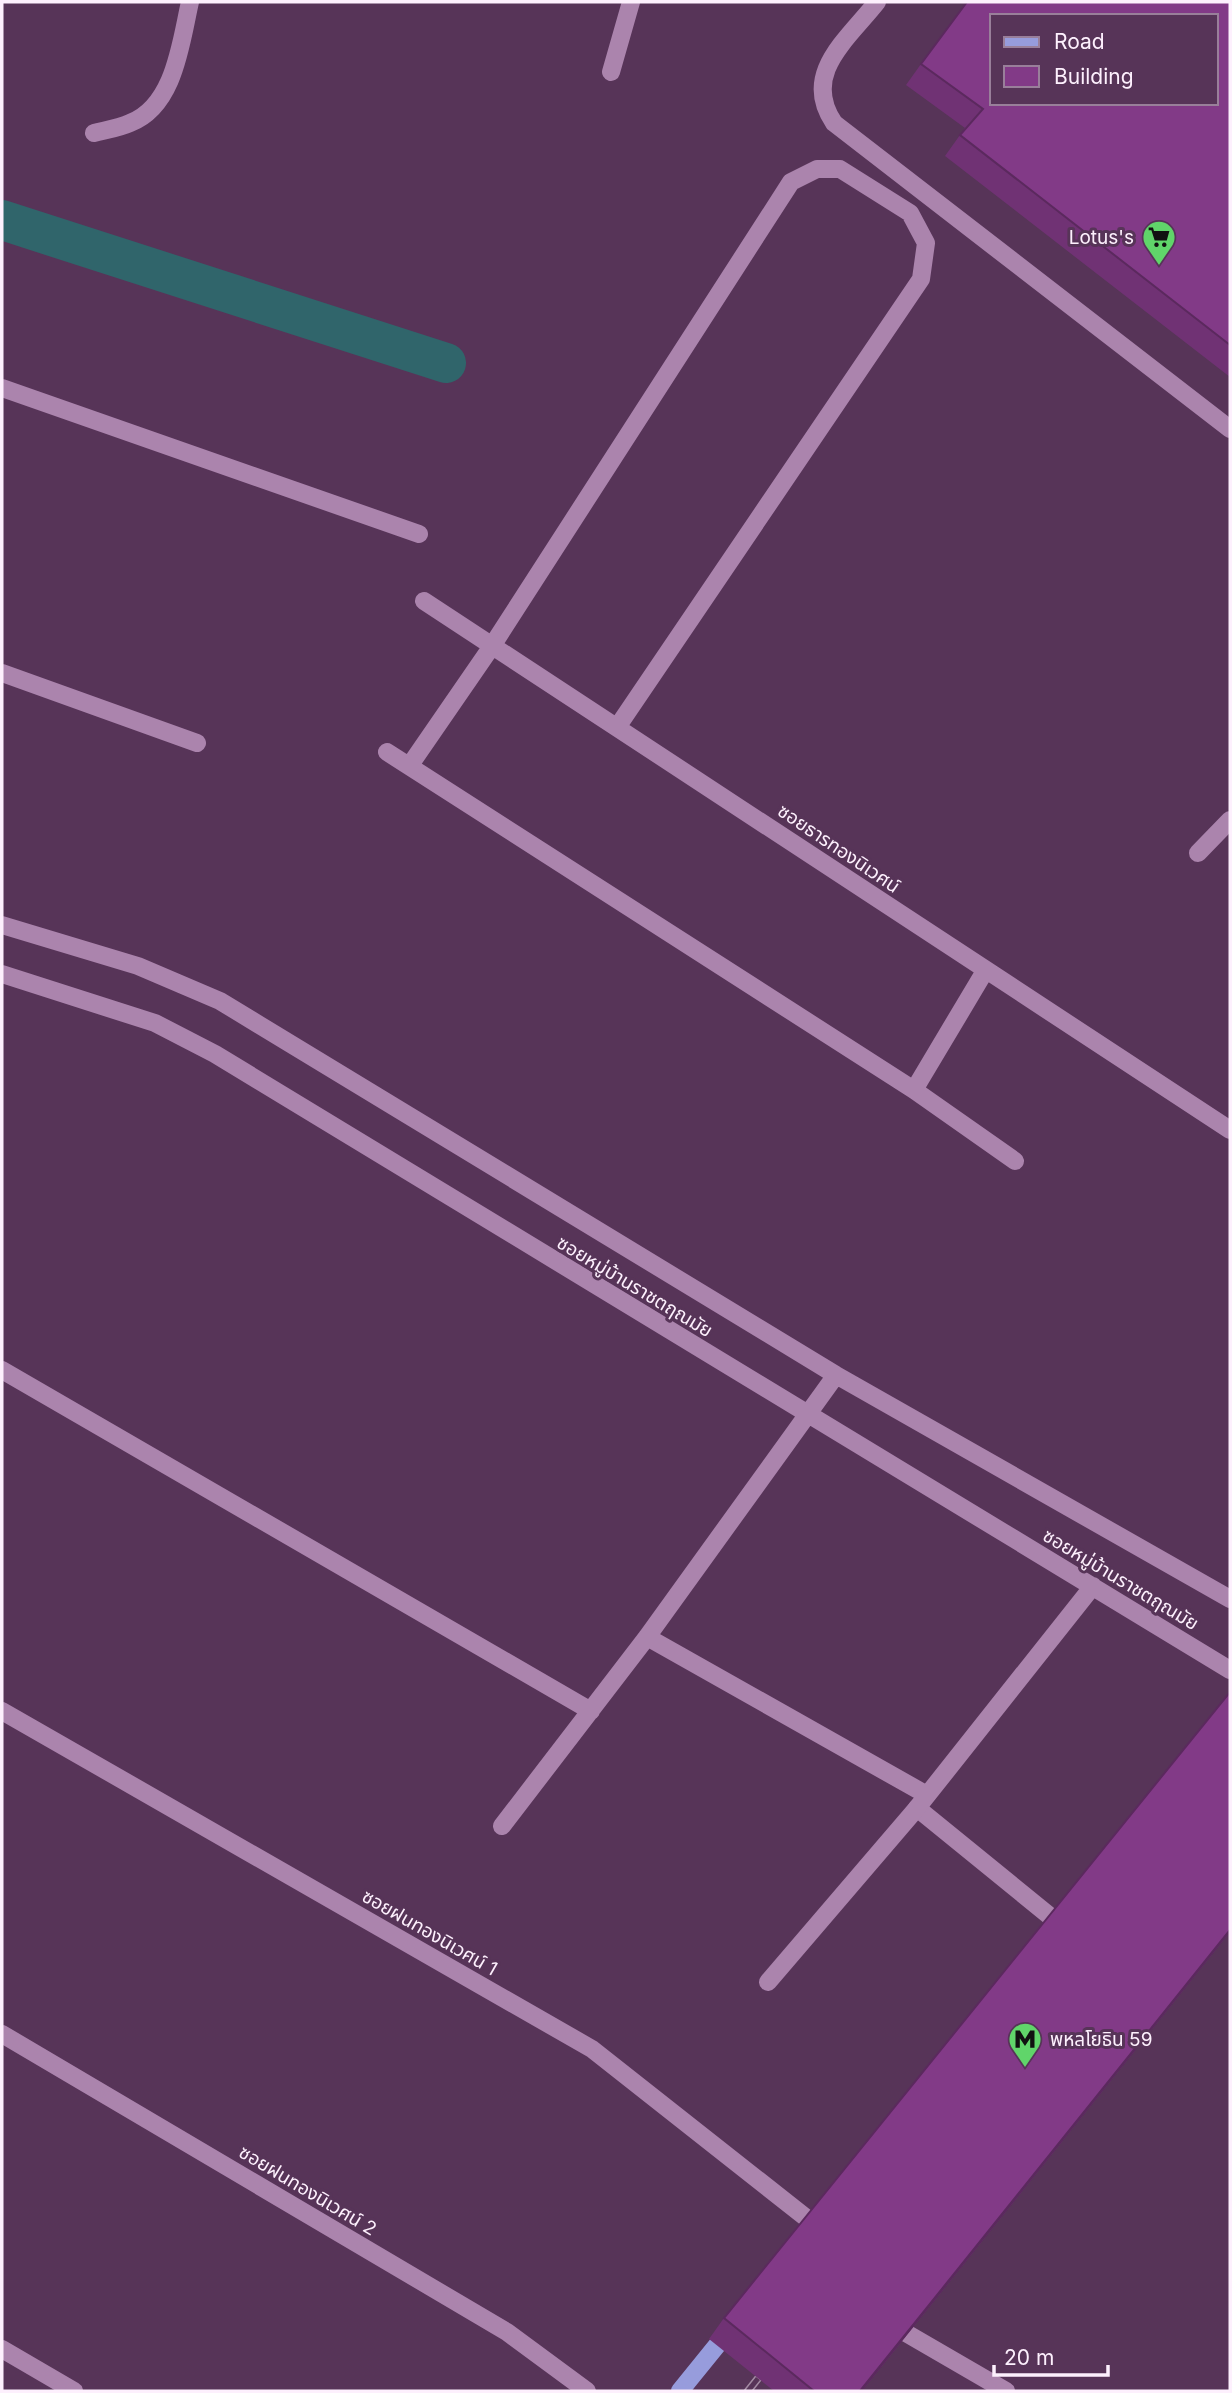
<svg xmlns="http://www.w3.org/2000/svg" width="1232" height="2393" viewBox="0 0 1232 2393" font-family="Inter,'Noto Sans Thai',sans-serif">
<rect width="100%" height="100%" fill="#573458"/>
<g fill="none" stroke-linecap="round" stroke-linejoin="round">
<!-- canal -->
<path stroke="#30656b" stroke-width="40" d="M2 220 446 363"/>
<!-- lane -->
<path stroke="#ab84ad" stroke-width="18" d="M877 2C847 40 801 74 834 123L1230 429
M611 72 631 2
M94 133C106 130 119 128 130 123 175 106 181 41 190 2
M1198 853 1230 820
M917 1808 1062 1926"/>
<!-- street -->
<path stroke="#ab84ad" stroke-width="18" d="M2 388 419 534
M424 601 1230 1130
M2 673 197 743
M387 752 914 1090 1015 1161
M410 765 492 646 791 182 817 169H840L910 213 926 243 921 279 618 726
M2 925 138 966 220 1001 836 1375 1230 1599
M2 974 155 1023 215 1054 1230 1670
M914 1090 985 971
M2 1370 591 1711
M647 1637 927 1795
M2 1711 592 2049 814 2224
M502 1826 647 1637 836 1375
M768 1982 917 1808 1093 1586
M2 2034 507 2332 587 2391
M887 2322 1006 2391
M2 2349 74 2391"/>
<!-- primary -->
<path stroke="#979cdc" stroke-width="18" d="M680 2391 731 2328"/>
<defs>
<path id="rail" d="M748 2391 771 2362"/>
</defs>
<!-- rail casing -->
<use href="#rail" stroke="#a48ba4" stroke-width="8"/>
<!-- rail -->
<use href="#rail" stroke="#573458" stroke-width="5" stroke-dasharray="16" stroke-linecap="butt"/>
</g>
<!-- wall -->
<path fill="#703274" d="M1230 2V377L945 156 965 128 906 85 921 64Z
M1230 1692V1932L862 2391H774L709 2339 724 2318Z"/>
<!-- shaded-wall -->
<path fill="#5b295e" d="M1230 1930V1932L862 2391H860Z"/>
<!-- building -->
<path fill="#823a87" stroke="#5b295e" stroke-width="2" fill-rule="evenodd" d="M967 2H1230V345L960 135 983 109 921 64ZM992 16H1216V103H992Z
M1230 1692V1930L860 2391H814L724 2318Z"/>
<!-- icons -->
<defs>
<symbol id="supermarket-pin" viewBox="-11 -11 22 30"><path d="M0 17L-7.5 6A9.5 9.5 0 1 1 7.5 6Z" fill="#60d56a" stroke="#573458"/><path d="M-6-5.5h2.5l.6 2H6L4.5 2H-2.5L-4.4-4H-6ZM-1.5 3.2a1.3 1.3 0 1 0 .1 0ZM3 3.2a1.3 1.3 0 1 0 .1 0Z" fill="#111"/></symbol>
<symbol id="metro-pin" viewBox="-11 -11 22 30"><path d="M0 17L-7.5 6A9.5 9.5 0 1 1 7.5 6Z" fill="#60d56a" stroke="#573458"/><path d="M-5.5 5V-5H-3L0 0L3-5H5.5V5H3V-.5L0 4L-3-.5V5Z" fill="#111"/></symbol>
</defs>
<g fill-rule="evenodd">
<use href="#supermarket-pin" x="1140" y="218" width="38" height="52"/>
<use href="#metro-pin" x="1006" y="2020" width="38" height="52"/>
</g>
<g text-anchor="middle" stroke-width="6" stroke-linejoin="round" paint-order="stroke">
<!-- poi labels -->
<g font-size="19" fill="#fdf0fd" stroke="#573458" text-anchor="end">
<text x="1134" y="244">Lotus's</text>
<text x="1050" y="2046" text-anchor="start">พหลโยธิน 59</text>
</g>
<!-- street labels -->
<g font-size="19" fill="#fdf0fd" stroke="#573458">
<text transform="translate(839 848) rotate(34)" y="7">ซอยธารทองนิเวศน์</text>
<text transform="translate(635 1286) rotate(31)" y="7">ซอยหมู่บ้านราชตฤณมัย</text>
<text transform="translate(1121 1579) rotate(31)" y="7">ซอยหมู่บ้านราชตฤณมัย</text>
<text transform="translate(430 1932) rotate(30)" y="7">ซอยฝนทองนิเวศน์ 1</text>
<text transform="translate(308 2190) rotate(31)" y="7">ซอยฝนทองนิเวศน์ 2</text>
</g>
</g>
<!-- border -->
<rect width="1232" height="2393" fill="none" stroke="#fdf0fd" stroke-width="7"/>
<!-- legend -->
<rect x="990" y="14" width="228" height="91" fill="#573458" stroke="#997f9a" stroke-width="2"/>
<rect x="1004" y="37" width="35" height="10" fill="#979cdc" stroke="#997f9a" stroke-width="2"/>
<text x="1054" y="49" font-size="21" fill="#fdf0fd">Road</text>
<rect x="1004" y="66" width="35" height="21" fill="#823a87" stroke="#997f9a" stroke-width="2"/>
<text x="1054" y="84" font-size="21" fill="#fdf0fd">Building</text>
<!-- scale -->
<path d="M994 2365v10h114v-10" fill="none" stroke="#fdf0fd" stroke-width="3.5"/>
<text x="1004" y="2365" font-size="21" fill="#fdf0fd" stroke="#573458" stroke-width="5" paint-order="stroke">20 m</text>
</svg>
